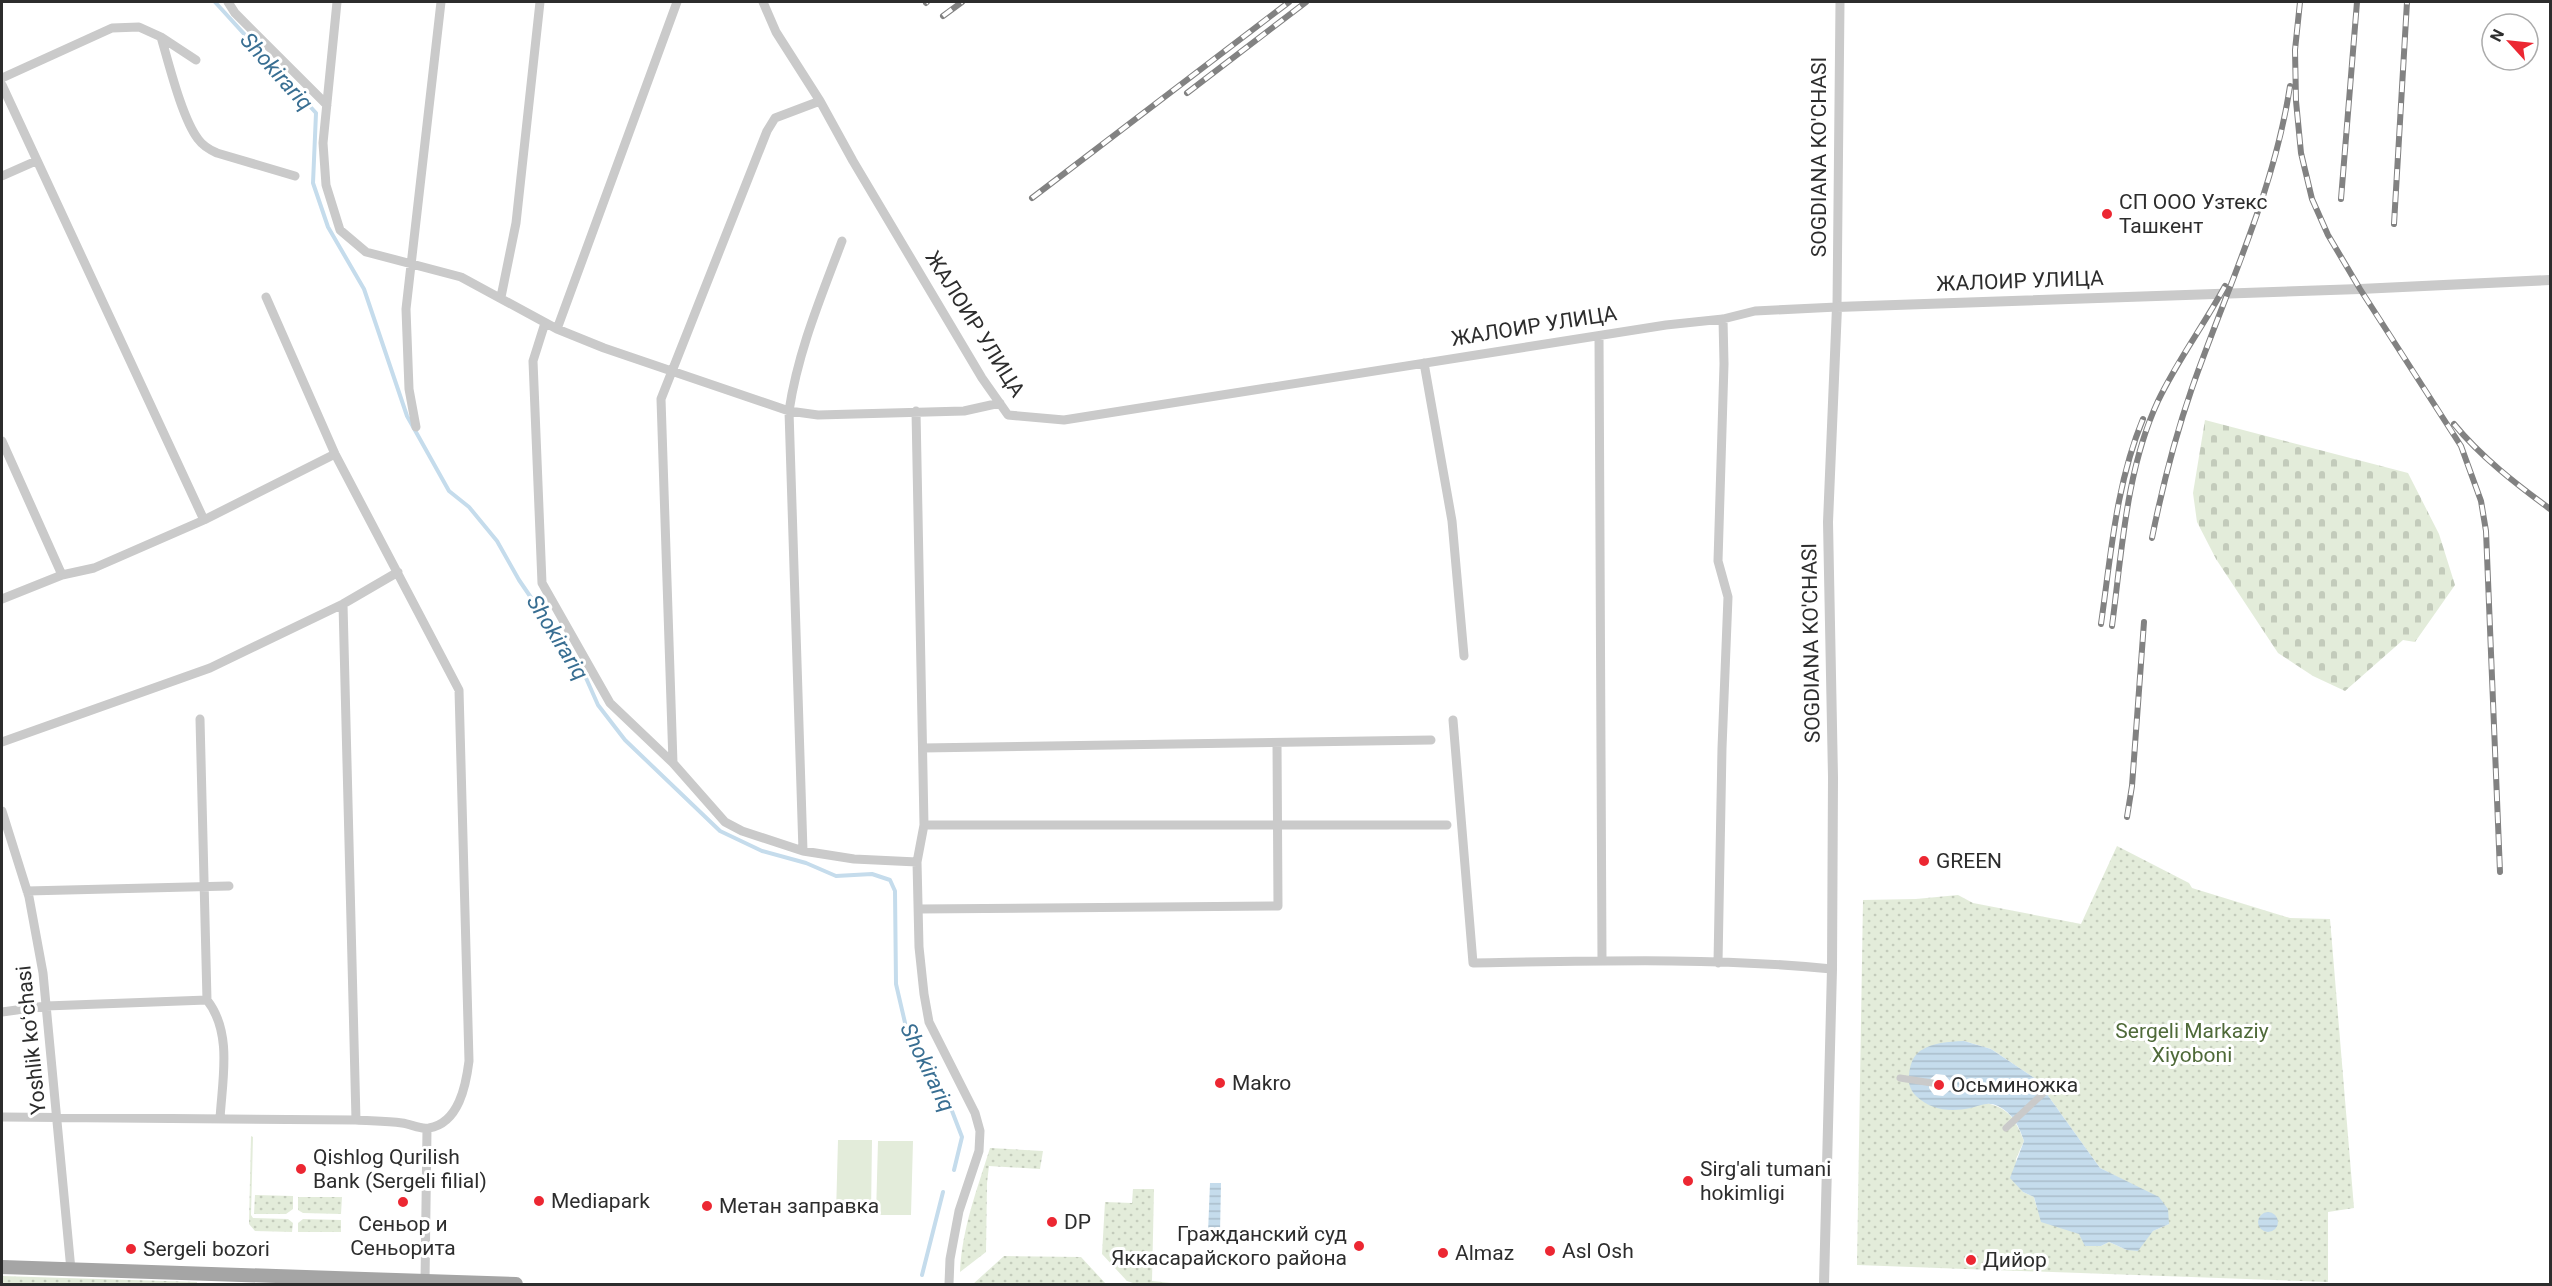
<svg xmlns="http://www.w3.org/2000/svg" width="2552" height="1286" viewBox="0 0 2552 1286" font-family="Roboto,sans-serif">
<defs>
<pattern id="grass-dots" width="8" height="8" patternUnits="userSpaceOnUse" patternTransform="scale(1.5)"><rect width="8" height="8" fill="#e3ecda"/><path d="M2 2h.1M6 6h.1" fill="none" stroke="#c3cbbb" stroke-width="1.8" stroke-linecap="round"/></pattern>
<pattern id="cemetery-stones" width="16" height="16" patternUnits="userSpaceOnUse" patternTransform="scale(1.5)"><rect width="16" height="16" fill="#e3ecda"/><path d="M2 7V4a2 2 0 0 1 4 0v3zM10 15v-3a2 2 0 0 1 4 0v3z" fill="#c3cbbb"/></pattern>
<pattern id="water-rules" width="6" height="5" patternUnits="userSpaceOnUse" patternTransform="scale(1.5)"><rect width="6" height="5" fill="#c5dcec"/><path d="M0 2.5h6" fill="none" stroke="#aabdcb"/></pattern>
</defs>
<rect width="100%" height="100%" fill="#fff"/>
<!-- grass -->
<path fill="url(#grass-dots)" fill-rule="evenodd" d="M2117 846 2189 883 2192 888 2290 918 2330 919 2354 1208 2328 1212V1282L1857 1265 1863 900 1916 899 1958 895 1973 903 2081 924ZM1964 1041 1991 1049 2036 1079 2100 1168 2125 1181 2169 1224 2153 1231 2127 1250 2109 1242 2101 1246C2094 1242 2087 1238 2079 1234 2057 1224 2040 1227 2034 1197L2023 1192 2016 1159 2024 1141C2016 1120 2009 1108 1986 1103L1912 1092Z
M251 1136 253 1137 251 1215 253 1218 288 1219 293 1223 292 1232 255 1231 249 1224Z
M990 1148 1043 1151 1040 1169 989 1166 987 1183 986 1252 960 1272C962 1228 977 1190 990 1148Z
M1133 1189H1154L1152 1281 1181 1284H1136L1127 1281 1102 1254 1105 1202 1132 1203Z
M255 1195 293 1196V1209L286 1214H254Z
M298 1197H342L341 1214 303 1213 298 1210Z
M303 1219 341 1220V1232H298V1223Z
M1004 1256 1081 1257 1106 1284H973Z
M2 1276 197 1282V1284H2Z"/>
<!-- cemetery -->
<path fill="url(#cemetery-stones)" d="M2205 420 2408 473 2439 534 2455 585 2415 642 2403 640 2345 691 2313 676 2278 653 2216 559 2197 522 2193 493Z"/>
<!-- pitch -->
<path fill="#e3ecda" d="M838 1140H872L871 1214H836Z
M878 1141H913L911 1215H876Z"/>
<!-- water -->
<path fill="url(#water-rules)" fill-rule="evenodd" d="M1964 1041 1991 1049 2036 1079 2100 1168 2159 1197 2168 1209 2169 1224 2153 1231 2138 1251 2127 1250 2109 1242 2101 1246H2085L2079 1234 2041 1222 2034 1197 2023 1192 2010 1178 2024 1141C2019 1127 2013 1113 1998 1106 1988 1101 1981 1105 1971 1108 1951 1112 1932 1111 1916 1096 1910 1090 1908 1083 1909 1075 1910 1066 1912 1057 1920 1051 1934 1042 1947 1042 1964 1041ZM1936 1074 1945 1075 1950 1081V1090L1943 1096 1934 1095 1929 1088V1080Z
M1210 1183H1221L1220 1233H1208Z
M2258 1222a10 10 0 1 1 20 0a10 10 0 1 1-20 0Z"/>
<g fill="none" stroke-linecap="round" stroke-linejoin="round">
<!-- stream -->
<path stroke="#c5dcec" stroke-width="4" d="M215 2 316 113 313 183 328 227 364 289 407 416 449 491 469 507 497 541 519 580 586 678 598 705 625 740 720 831 762 851 806 863 836 876 872 874 890 880 895 891 896 984 906 1027 952 1111 962 1137 954 1170
M922 1275 943 1192"/>
<!-- pedestrian -->
<path stroke="#cacaca" stroke-width="7" d="M1900 1078 1932 1083
M2006 1128 2049 1088"/>
<!-- minor -->
<path stroke="#cacaca" stroke-width="9" d="M228 2 235 13 327 105
M337 2 323 143 326 185 340 230 366 252 461 277 557 329 604 348 789 411 818 415 964 411 1000 403
M763 2 776 32 820 101 853 161 982 378 1008 415 1064 420 1666 325 1723 319 1755 311 1837 307 1840 2
M161 37C169 64 182 118 198 139 203 146 210 150 217 153L295 176
M2 78 112 28 139 27 161 37 196 60
M2 85 204 520
M820 101 775 118 767 131 661 399 673 763 725 822 742 831 803 851 854 859 917 862
M2 176 36 161
M501 297 516 223 540 2
M545 323 533 361 542 583 610 703 673 763
M557 329 677 2
M1599 336 1602 961
M1424 363 1452 521 1464 656
M916 411 924 825 917 862 919 947 924 994 929 1022 975 1113 980 1131 979 1151 959 1211 950 1259 949 1284
M416 427 409 389 406 309 441 2
M2 441 62 575
M2 599 62 575 94 568 204 520 335 454
M343 604 356 1120
M200 719 207 1000C233 1033 222 1081 220 1119
M1453 720 1473 963C1592 961 1713 957 1832 969
M2 742 210 668 343 604 398 572
M923 748 1431 740
M2 811 29 897 43 973 71 1270
M924 825H1447
M803 851 789 411C798 351 821 297 842 241
M27 891 229 886
M919 909 1278 906 1277 743
M1718 963 1722 748 1728 597 1718 561 1724 364 1723 319
M2 1012 46 1006 207 1000
M2 1117 356 1120C371 1121 387 1121 402 1123 411 1124 421 1130 429 1128 459 1123 466 1085 469 1061L459 690 335 454 266 297
M425 1282 427 1129"/>
<!-- tertiary -->
<path stroke="#cacaca" stroke-width="10" d="M1824 1284 1832 969 1833 777 1828 522 1837 307 2360 289 2550 280"/>
<!-- primary -->
<path stroke="#a5a5a5" stroke-width="14" d="M2 1267 516 1284"/>
<defs>
<path id="rail" d="M2300 2 2295 50 2296 101 2301 153 2312 199 2328 235 2360 289 2461 446 2481 501 2486 531 2500 872
M926 3 927 2
M943 16 962 2
M1187 93 1306 2
M1032 198 1289 2
M2341 199 2357 2
M2394 224 2407 2
M2454 424C2481 457 2516 484 2550 509
M2152 538C2162 488 2175 437 2192 388 2227 288 2274 192 2290 86
M2101 624C2111 554 2116 484 2143 419
M2112 626C2122 551 2126 470 2158 401 2177 361 2204 325 2225 286
M2127 817 2132 786 2144 622"/>
</defs>
<!-- rail casing -->
<use href="#rail" stroke="#828282" stroke-width="6"/>
<!-- rail -->
<use href="#rail" stroke="#fff" stroke-width="4" stroke-dasharray="11" stroke-linecap="butt"/>
</g>
<!-- markers -->
<g fill="#ec2732" stroke="#fff" stroke-width="2">
<circle cx="2107" cy="214" r="6"/>
<circle cx="1924" cy="861" r="6"/>
<circle cx="1220" cy="1083" r="6"/>
<circle cx="1939" cy="1085" r="6"/>
<circle cx="301" cy="1169" r="6"/>
<circle cx="1688" cy="1181" r="6"/>
<circle cx="539" cy="1201" r="6"/>
<circle cx="403" cy="1202" r="6"/>
<circle cx="707" cy="1206" r="6"/>
<circle cx="1052" cy="1222" r="6"/>
<circle cx="1359" cy="1246" r="6"/>
<circle cx="131" cy="1249" r="6"/>
<circle cx="1550" cy="1251" r="6"/>
<circle cx="1443" cy="1253" r="6"/>
<circle cx="1971" cy="1260" r="6"/>
</g>
<g text-anchor="middle" stroke-width="6" stroke-linejoin="round" paint-order="stroke">
<!-- street labels -->
<g font-size="21" fill="#2d2d2d" stroke="#fff">
<text transform="translate(1819 157) rotate(-90)" y="7">SOGDIANA KO'CHASI</text>
<text transform="translate(2020 281) rotate(-2)" y="7">ЖАЛОИР УЛИЦА</text>
<text transform="translate(975 324) rotate(58)" y="7">ЖАЛОИР УЛИЦА</text>
<text transform="translate(1534 326) rotate(-9)" y="7">ЖАЛОИР УЛИЦА</text>
<text transform="translate(1811 643) rotate(-91)" y="7">SOGDIANA KO'CHASI</text>
<text transform="translate(31 1040) rotate(-96)" y="7">Yoshlik koʻchasi</text>
</g>
<!-- poi labels -->
<g font-size="21" fill="#2d2d2d" stroke="#fff" text-anchor="start">
<text x="2119" y="209">СП ООО Узтекс<tspan x="2119" dy="24">Ташкент</tspan></text>
<text x="1936" y="868">GREEN</text>
<text x="1232" y="1090">Makro</text>
<text x="1951" y="1092">Осьминожка</text>
<text x="313" y="1164">Qishlog Qurilish<tspan x="313" dy="24">Bank (Sergeli filial)</tspan></text>
<text x="1700" y="1176">Sirg'ali tumani<tspan x="1700" dy="24">hokimligi</tspan></text>
<text x="551" y="1208">Mediapark</text>
<text x="719" y="1213">Метан заправка</text>
<text x="1064" y="1229">DP</text>
<text x="403" y="1231" text-anchor="middle">Сеньор и<tspan x="403" dy="24">Сеньорита</tspan></text>
<text x="1347" y="1241" text-anchor="end">Гражданский суд<tspan x="1347" dy="24">Яккасарайского района</tspan></text>
<text x="143" y="1256">Sergeli bozori</text>
<text x="1562" y="1258">Asl Osh</text>
<text x="1455" y="1260">Almaz</text>
<text x="1983" y="1267">Дийор</text>
</g>
<!-- park labels -->
<g font-size="21" fill="#4f6a39" stroke="#fff">
<text x="2192" y="1038">Sergeli Markaziy<tspan x="2192" dy="24">Xiyoboni</tspan></text>
</g>
<!-- water labels -->
<g font-size="22" font-style="italic" fill="#386e92" stroke="#fff">
<text transform="translate(277 71) rotate(48)" y="8">Shokirariq</text>
<text transform="translate(558 637) rotate(58)" y="8">Shokirariq</text>
<text transform="translate(928 1067) rotate(64)" y="8">Shokirariq</text>
</g>
</g>
<!-- border -->
<rect width="2552" height="1286" fill="none" stroke="#2d2d2d" stroke-width="6"/>
<!-- north arrow -->
<g transform="translate(2510 42) rotate(297)"><circle r="28" fill="#ffffff" stroke="#ababab" stroke-width="1.5"/>
<path d="M0-4.5L10 22L0 15L-10 22Z" fill="#ec2732"/>
<text y="-9" font-size="16" font-weight="bold" text-anchor="middle" fill="#2d2d2d">N</text>
</g>
</svg>
